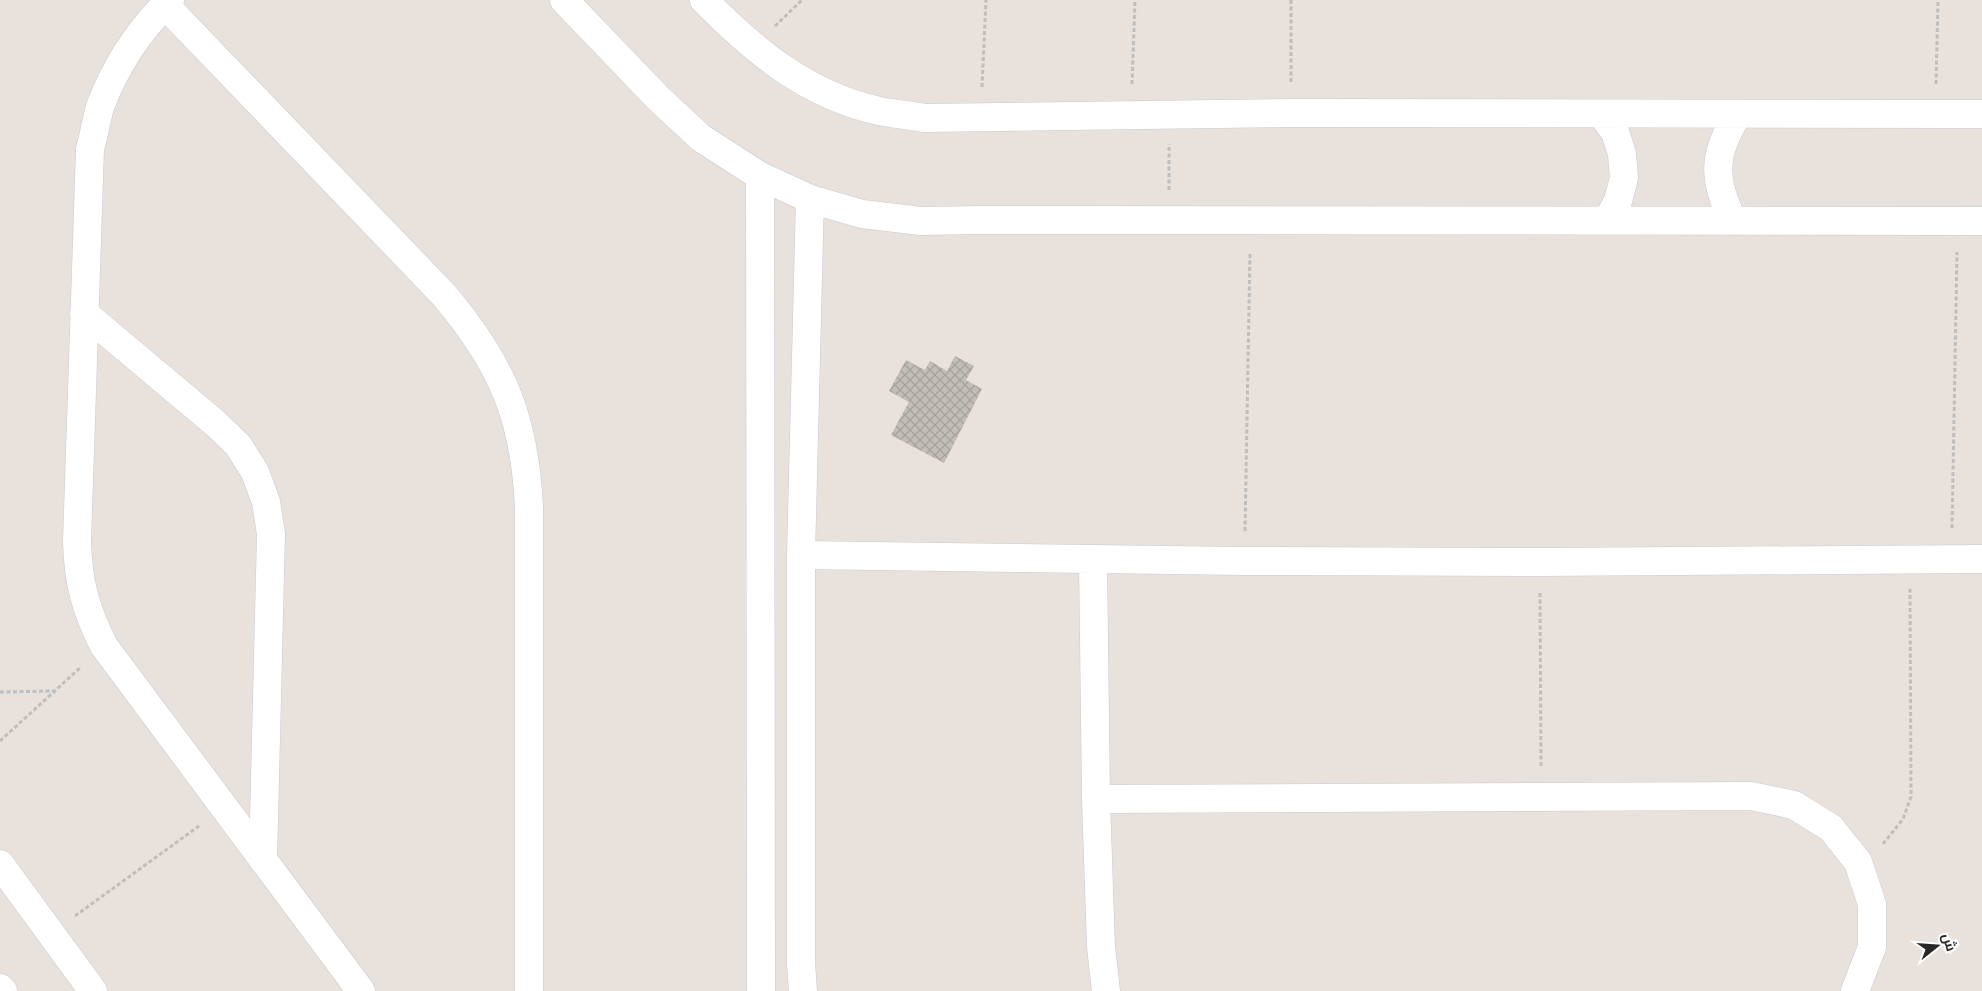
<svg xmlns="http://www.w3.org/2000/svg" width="1982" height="991" viewBox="0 0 1982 991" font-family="'Alegreya Sans',Cairo,sans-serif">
<defs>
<pattern id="building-cross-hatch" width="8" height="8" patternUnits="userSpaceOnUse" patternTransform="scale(1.25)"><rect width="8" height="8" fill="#c1bdb7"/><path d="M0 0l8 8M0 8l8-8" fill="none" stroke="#a6a29d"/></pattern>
</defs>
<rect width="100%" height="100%" fill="#e9e1db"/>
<!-- building -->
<path fill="url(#building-cross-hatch)" d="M955 356 974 366 966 380 982 389 944 463 891 435 909 402 889 391 906 360 925 370 930 361 947 371Z"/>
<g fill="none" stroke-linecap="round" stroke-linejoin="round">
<defs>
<path id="minor" d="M170 0C139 30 115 67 100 107 96 121 94 136 90 149L77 542C78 582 86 611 104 646L361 991
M564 0 658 98 701 138 760 176 810 199 862 214 921 221 980 220 1982 221
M704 0C754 51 807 95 879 111 894 114 909 115 924 118L1292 113 1982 114
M165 5 444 295C502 364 525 417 529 508V991
M1601 114 1615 132 1622 154 1624 178 1618 201 1607 221
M760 176 761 991
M1733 221C1712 178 1713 154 1738 114
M84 313 215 423 238 445 255 472 266 502 271 534 263 860
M801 555 1245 561 1539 562 1982 559
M1093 559 1096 799 1101 947 1106 991
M1096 799 1751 796 1794 805 1831 828 1858 862 1872 904V947L1855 991
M0 864 93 991
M0 988 3 991
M803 991 801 964V555L810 199"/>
</defs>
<!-- minor casing -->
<use href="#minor" stroke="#c7cbd4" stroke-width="29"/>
<!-- path -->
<path stroke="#bebebe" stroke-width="3" stroke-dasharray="4 2.5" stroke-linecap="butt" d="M1291 0V83
M775 26 802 0
M1132 84 1135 0
M1936 84 1938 0
M982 87 986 0
M1169 190V144
M1952 528 1957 252
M1245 531 1250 252
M1540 593 1541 766
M0 692 54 691
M0 741 81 667
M1883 844 1903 819 1911 797 1910 589
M75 916 199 826"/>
<!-- minor -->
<use href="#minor" stroke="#fff" stroke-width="28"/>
</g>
<!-- north arrow -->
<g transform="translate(1937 946) rotate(73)" stroke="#ffffff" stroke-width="4" paint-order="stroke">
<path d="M0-4L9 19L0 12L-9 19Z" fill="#282828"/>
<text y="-8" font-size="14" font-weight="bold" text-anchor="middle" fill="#282828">ش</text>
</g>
</svg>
